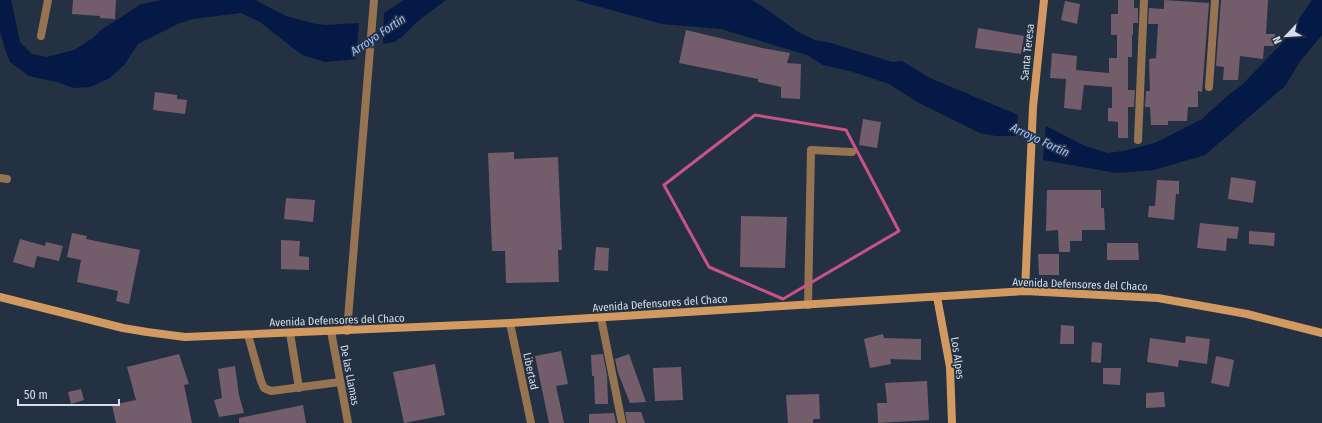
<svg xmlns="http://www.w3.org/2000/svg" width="1322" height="423" viewBox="0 0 1322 423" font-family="'Fira Sans Condensed',sans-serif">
<rect width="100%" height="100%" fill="#233142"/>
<!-- water -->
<path fill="#041946" d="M0 0H11L20 42 32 54 47 57 74 50 93 38 101 30 141 4 162 0H255L286 16 316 24 326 25 359 23 356 59 325 62 302 55 260 22 241 13 193 19 180 23 138 44 124 65 110 78 90 87 73 88 57 82 29 76 10 62 5 49 0 31Z
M404 0H446L418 21 403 36 394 42 383 44 384 13Z
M575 0H752L762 6 798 32 815 40 831 43 892 62 902 61 930 78 1018 115 1016 136H996L980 133 917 102 889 84 850 71 823 65 807 55 721 29 662 24Z
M1312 0H1322V35L1301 60 1285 86 1205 155 1154 170 1116 173 1043 160 1046 126 1085 146 1108 153 1123 151 1155 143 1202 119 1227 96 1242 85 1284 41Z"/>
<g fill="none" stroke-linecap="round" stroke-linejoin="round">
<!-- stream -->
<path stroke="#041946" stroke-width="4" d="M353 53 387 30
M1013 128 1048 144"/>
</g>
<!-- building -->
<path fill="#745d6b" d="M73 0H116L115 19 100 18V16L72 14Z
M1118 0H1134V8H1138V23H1133V35H1132V57H1128V90H1135L1134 107H1128V138H1118V122L1108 121V108H1112V87L1084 85 1081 110 1064 108 1066 79 1050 78 1052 53 1077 56 1076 70 1109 73V58H1117V35H1111V14H1118Z
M1164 0 1209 3 1202 92 1198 91V107H1188L1187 121H1168V125H1151L1150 107H1145L1146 91H1150L1149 59 1156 58 1158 24H1148L1149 8 1164 9Z
M1221 0H1268L1266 34H1275L1274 46H1264L1263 59 1240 56 1238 80H1223L1224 67 1216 66Z
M1065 1 1080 4 1077 24 1061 20Z
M978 28 1024 36 1021 54 975 48Z
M686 30 762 48 790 53 787 63 801 64 800 99 781 98V87L758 82V79L679 63Z
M155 92 177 95V99L187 100 185 114 153 110Z
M863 119 881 122 877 148 859 145Z
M514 152V159L558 157 562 250H558L559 282 506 283 505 251H492L488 153Z
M1231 177 1256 181 1253 203 1228 199Z
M1157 180 1179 181V194H1176L1174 220 1148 217 1149 206H1155Z
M1047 190H1101V208H1104L1105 230H1082V241H1070V252H1059L1058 230 1046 231Z
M286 198 315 200 313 222 284 219Z
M741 216 787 217 785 268 740 267Z
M1200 223 1239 227 1237 239 1227 238 1226 251 1197 248Z
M1249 231 1275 233 1274 246 1249 244Z
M72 233 87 236 86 239 140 250 129 304 116 301 118 291 77 282 81 260 67 257Z
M20 239 45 246 46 242 63 246 59 261 37 256 34 268 13 262Z
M281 240 300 241 299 256 309 257V270L281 269Z
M1107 243H1138L1139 260H1107Z
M596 247 609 248 608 271 594 270Z
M1038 254H1059V275H1039Z
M1061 325 1074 326V344H1060Z
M883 334 884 338 921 339V360L890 359 891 364 870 368 864 339Z
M1186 336 1210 339 1207 364 1179 360 1178 367 1147 362 1150 338 1185 343Z
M1092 342 1102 343 1101 363 1091 362Z
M561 351 568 384 556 386 564 423H549L535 356Z
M179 354 189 384 184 385 192 423H116L112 405 136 400 127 367Z
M603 354 607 375 608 404H595L594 376H592L591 355Z
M629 354 646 402 630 403 618 373 615 359Z
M1216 356 1234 360 1229 387 1211 383Z
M435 364 445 415 404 423 393 372Z
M235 366 239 395 244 413 219 417 214 400 222 398 218 369Z
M681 367 683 400 655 401 653 368Z
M1103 368H1121L1120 385 1103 384Z
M927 381 929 420 878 423 877 403H887L885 383Z
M81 389 84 400 71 404 68 392Z
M1164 392 1165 407 1146 408V393Z
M819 394 820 419H813V423H788L786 395Z
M303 405 306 423H239V418Z
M625 412H641L645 423H627Z
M614 413 616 423H589V414Z"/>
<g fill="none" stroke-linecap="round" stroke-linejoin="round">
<!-- lane -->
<path stroke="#977451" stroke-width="8" d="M0 178 7 179
M808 305 811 150 852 152
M290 333 299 388
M248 335 261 381 264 388 271 391 340 382"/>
<!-- street -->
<path stroke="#977451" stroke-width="8" d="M41 36 48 0
M1209 87 1215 0
M1138 140 1144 0
M601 318 622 423
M510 323 531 423
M331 331 348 423
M347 331 374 0"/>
<!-- secondary -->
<path stroke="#d29a60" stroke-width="8" d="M1025 291 1033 107 1044 0
M0 297 123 328 147 332 185 337 510 323 1025 291 1158 298 1247 314 1322 333
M937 297 950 367 952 423"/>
</g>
<!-- marked area -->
<path fill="none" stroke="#c85486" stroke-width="3" stroke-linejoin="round" d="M755 115 846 130 899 231 783 299 709 267 664 185Z"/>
<g text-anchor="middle" stroke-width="3.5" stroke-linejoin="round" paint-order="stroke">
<!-- street labels -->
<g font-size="11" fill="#d5dfe9" stroke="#233142">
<text transform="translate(1027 52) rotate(-84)" y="4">Santa Teresa</text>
<text transform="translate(1080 284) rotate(2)" y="4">Avenida Defensores del Chaco</text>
<text transform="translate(660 303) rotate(-4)" y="4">Avenida Defensores del Chaco</text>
<text transform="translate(337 320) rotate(-2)" y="4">Avenida Defensores del Chaco</text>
<text transform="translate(958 358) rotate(82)" y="4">Los Alpes</text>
<text transform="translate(531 371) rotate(78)" y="4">Libertad</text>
<text transform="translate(350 375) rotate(79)" y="4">De las Llamas</text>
</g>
<!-- water labels -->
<g font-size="12" font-style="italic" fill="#a0c1ff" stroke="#233142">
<text transform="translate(378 35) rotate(-34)" y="4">Arroyo Fortín</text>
<text transform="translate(1040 140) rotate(25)" y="4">Arroyo Fortín</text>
</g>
</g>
<!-- north arrow -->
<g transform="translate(1286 36) rotate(245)" stroke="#233142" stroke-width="3" paint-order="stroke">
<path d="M0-3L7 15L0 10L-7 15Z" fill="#d5dfe9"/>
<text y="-6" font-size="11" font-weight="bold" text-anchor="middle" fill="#d5dfe9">N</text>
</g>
<!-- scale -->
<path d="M18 399v6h101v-6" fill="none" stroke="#d5dfe9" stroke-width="2"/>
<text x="24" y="399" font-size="12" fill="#d5dfe9" stroke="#233142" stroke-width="3" paint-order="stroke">50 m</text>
</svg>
